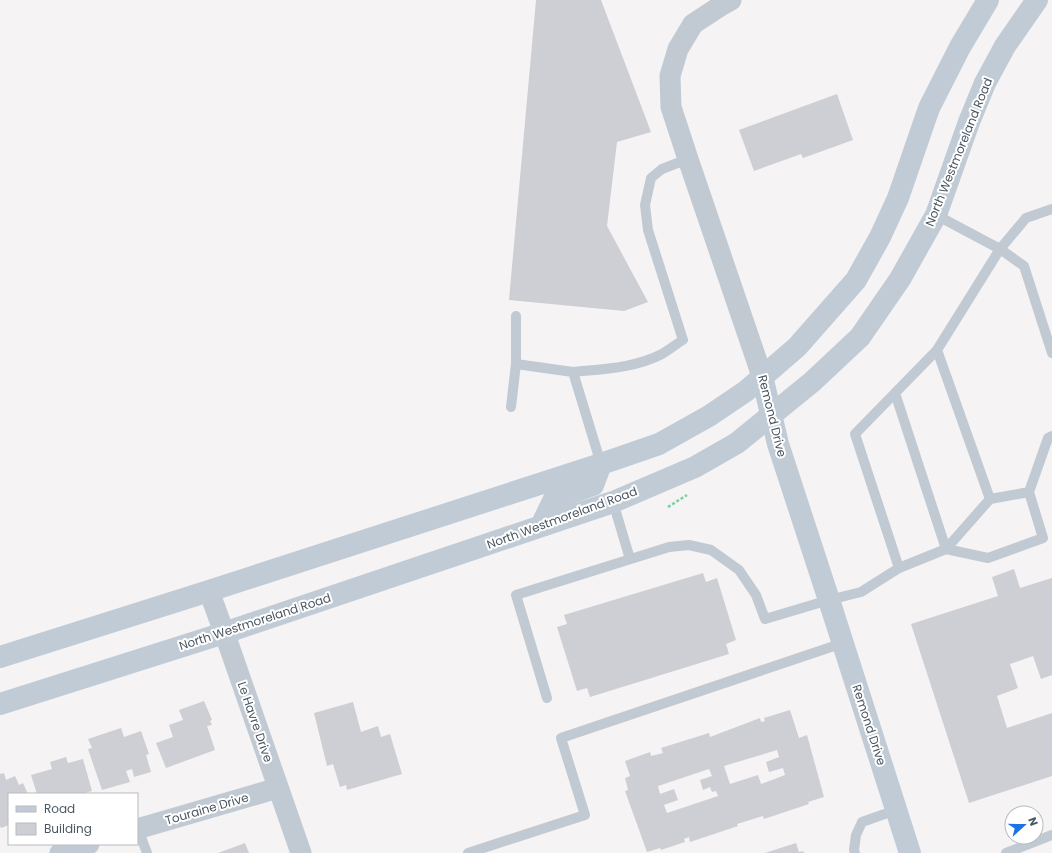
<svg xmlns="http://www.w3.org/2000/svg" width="1052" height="853" viewBox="0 0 1052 853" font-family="Poppins,sans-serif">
<rect width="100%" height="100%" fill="#f5f3f3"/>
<!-- building -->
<path fill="#cdcfd5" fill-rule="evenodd" d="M536 0H601L651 132 617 142 607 226 648 302 624 311 509 300Z
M837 94 853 140 803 158 801 154 754 171 739 130Z
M1014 569 1020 588 1052 578V675L1041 679 1033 656 1010 664 1018 688 997 696 1007 728 1052 713V776L969 803 911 624 998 596 992 577Z
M703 573 706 582 717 578 736 640 726 644 729 654 590 697 587 688 577 691 557 627 567 624 564 615Z
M204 701 212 720 210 721 212 725 207 726 215 750 166 768 156 743 173 737 169 725 183 720 179 710Z
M353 702 361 732 378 726 381 737 390 734 402 774 347 790 346 785 340 787 333 764 327 766 314 713Z
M790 710 799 738 807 735 824 797 808 802 809 804 764 819 763 816 737 824 738 826 690 842 689 837 684 839 685 842 661 850 660 848 647 852 625 791 628 790 625 778 630 776 625 761 650 752 651 756 663 753 661 748 709 733 710 737 760 718 761 722 765 721 764 718ZM777 750 779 757 766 762 769 772 783 768 785 775 761 784 758 775 730 784 724 766ZM709 769 712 776 700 780 703 790 710 787 712 792 716 791 718 796 667 813 664 805 678 800 674 789 660 794 658 786Z
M121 728 124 737 141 731 149 754 146 755 151 772 134 777 132 769 126 771 130 782 102 790 88 749 92 748 88 739Z
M66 757 68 763 83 759 92 791 81 794H37L31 775 52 769 50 762Z
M4 773 6 780 15 776 19 785 23 783 28 794H9V825L1 828 0 826V774Z
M245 843 249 853H218Z
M796 843 799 852 803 851 804 853H765Z"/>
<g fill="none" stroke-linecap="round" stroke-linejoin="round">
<!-- path -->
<path stroke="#7ad0a6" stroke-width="2.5" stroke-dasharray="3 2" stroke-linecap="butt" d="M668 507 687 495"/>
<!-- lane -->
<path stroke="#c1cad2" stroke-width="10" d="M1052 209 1026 218 1000 249 1024 266 1052 353
M936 215 1000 249 937 350 990 499
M516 316V364L573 372 601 464
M573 372C603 369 635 368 662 354 669 350 676 344 683 340L648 230 645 205 651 178 662 169 688 159
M895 393 946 549
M511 407 516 364
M1029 492 1048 438 1052 436
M613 502 630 559
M899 568 855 434 937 350
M547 698 516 595 669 547 689 545 711 550 739 570 756 595 765 619 829 600 861 592 899 568 946 549 990 499 1029 492 1043 538 988 558 946 549
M138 829 147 853
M468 853 585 815 561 738 843 643
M855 853 854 850 856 835 862 822 896 810
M1006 853 1052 835"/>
<!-- street -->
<path stroke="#c1cad2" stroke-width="21" d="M731 0 722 5 693 24 678 49 670 76 671 107 688 159 762 376
M209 591 229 646 301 853
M137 829 278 788
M60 853 89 844"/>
<!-- secondary -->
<path stroke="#c1cbd6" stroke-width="22" d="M762 376 778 444 829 600 910 853
M541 526 554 499 593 485 601 464
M0 657 209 591 601 464 659 444 709 416 746 391 797 347 856 280 880 237 898 198 929 108 960 47 988 0
M0 704 224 633 613 502 695 467 737 443 812 382 860 337 900 279 936 215 969 122 985 83 1005 46 1037 0"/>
</g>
<g text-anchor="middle" stroke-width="4" stroke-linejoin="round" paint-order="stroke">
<!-- street labels -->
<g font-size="12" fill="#4a5661" stroke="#fff">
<text transform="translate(959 152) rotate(-68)" y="4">North Westmoreland Road</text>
<text transform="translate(772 416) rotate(76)" y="4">Remond Drive</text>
<text transform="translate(562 518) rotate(-20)" y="4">North Westmoreland Road</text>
<text transform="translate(255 622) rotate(-18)" y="4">North Westmoreland Road</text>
<text transform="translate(255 722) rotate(71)" y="4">Le Havre Drive</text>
<text transform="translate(869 725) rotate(72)" y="4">Remond Drive</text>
<text transform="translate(207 809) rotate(-16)" y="4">Touraine Drive</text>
</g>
</g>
<!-- legend -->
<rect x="8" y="793" width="130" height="52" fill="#ffffff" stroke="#b7bbc0"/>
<rect x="16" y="806" width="20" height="6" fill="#c1cbd6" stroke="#b7bbc0"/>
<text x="44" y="813" font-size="12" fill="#4a5661">Road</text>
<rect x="16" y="823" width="20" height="12" fill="#cdcfd5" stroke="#b7bbc0"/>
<text x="44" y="833" font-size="12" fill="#4a5661">Building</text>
<!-- north arrow -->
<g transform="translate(1024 825) rotate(69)"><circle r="19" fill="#ffffff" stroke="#b7bbc0"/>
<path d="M0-3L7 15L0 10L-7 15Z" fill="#1a73e8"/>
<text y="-6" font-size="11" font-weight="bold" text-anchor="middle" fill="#4a5661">N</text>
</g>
</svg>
